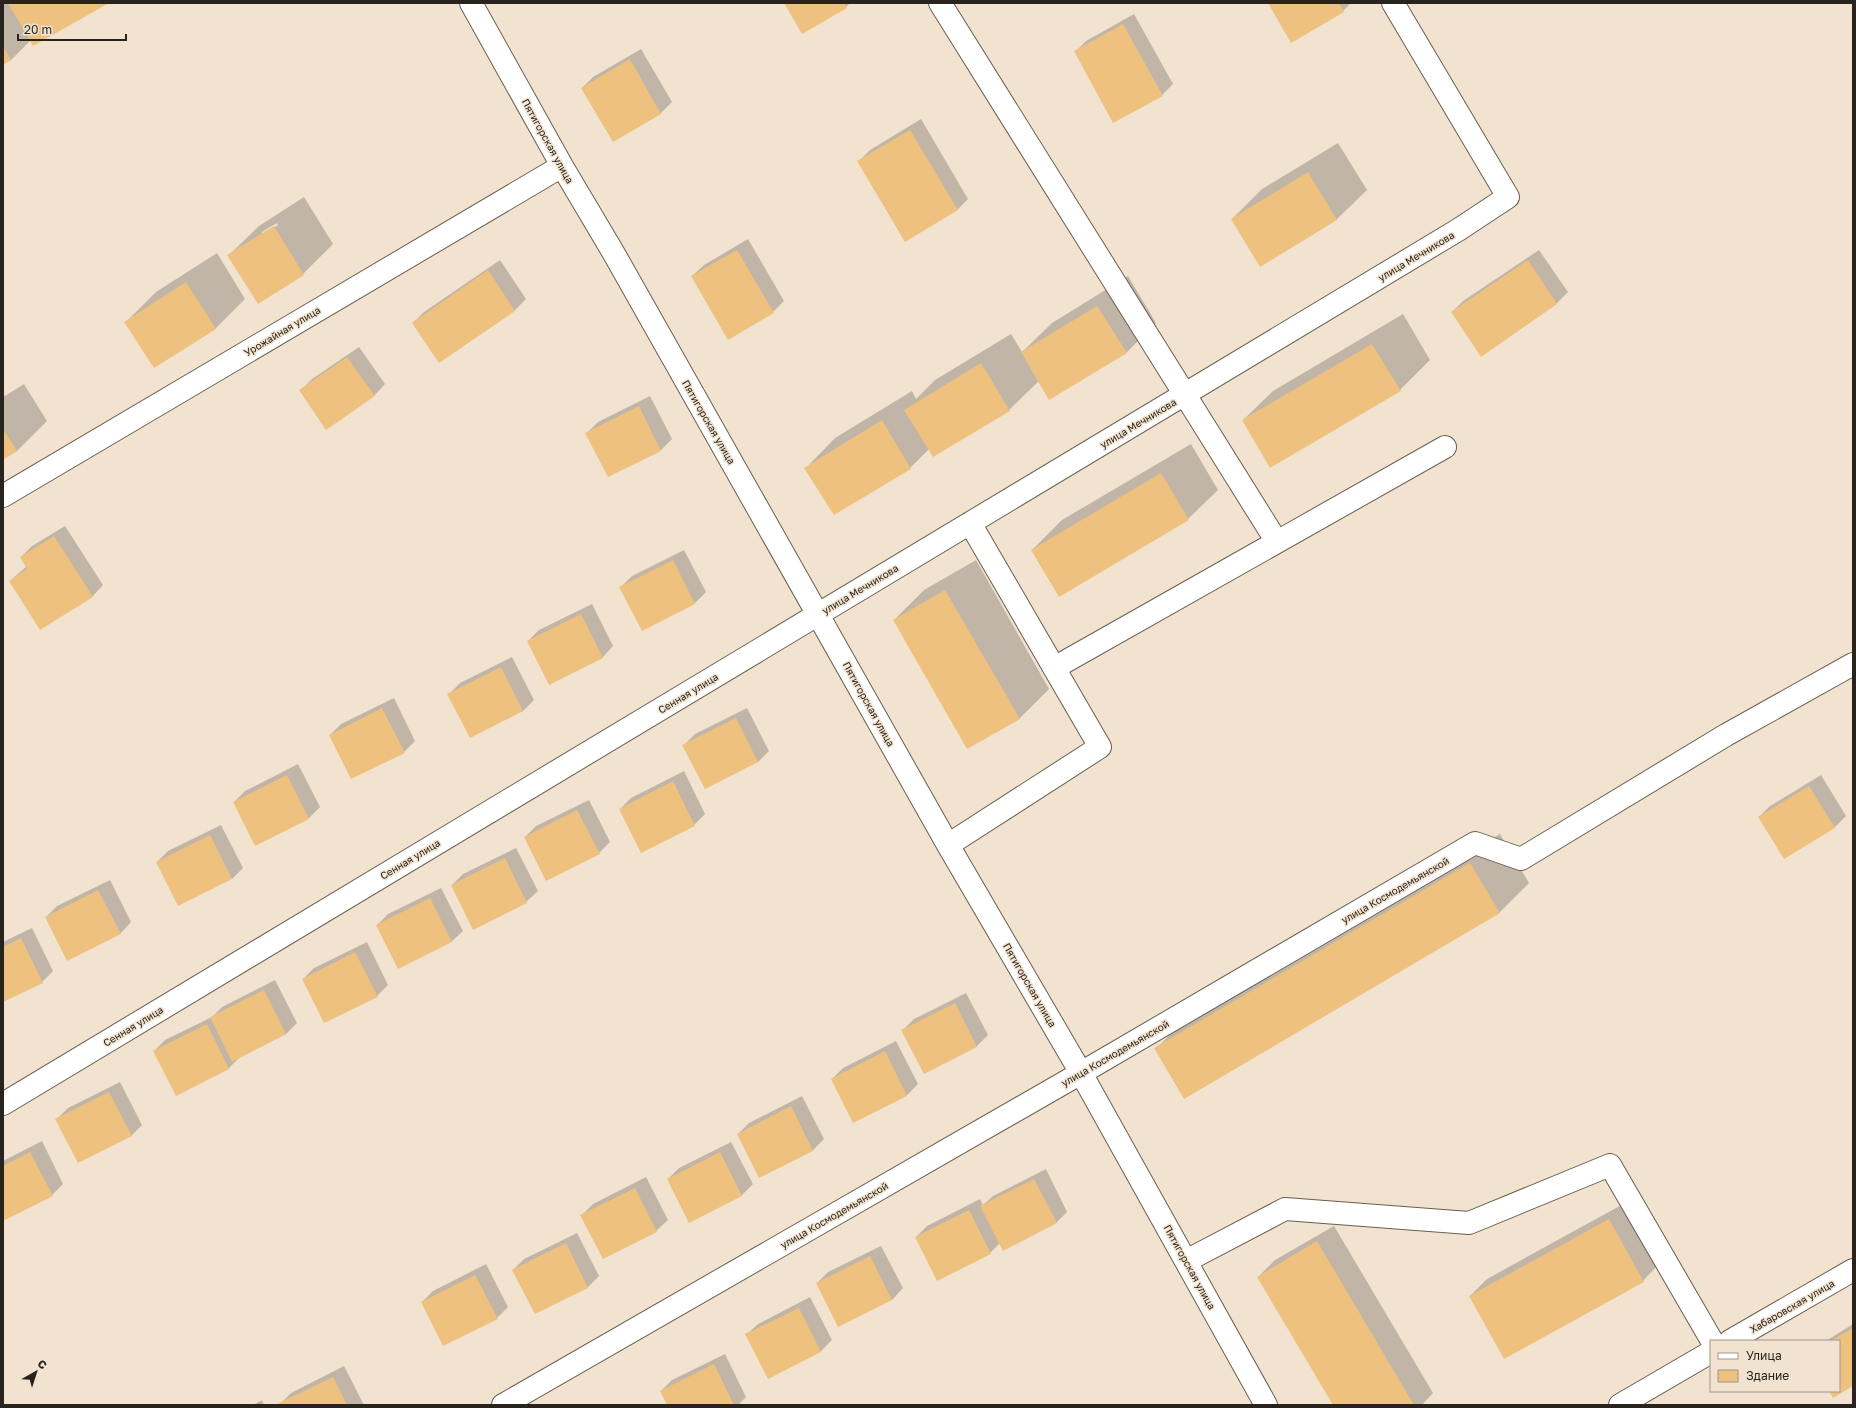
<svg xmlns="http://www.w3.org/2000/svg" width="1856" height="1408" viewBox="0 0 1856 1408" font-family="'Golos Text',sans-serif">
<rect width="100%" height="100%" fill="#f1e3d0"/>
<!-- shadow -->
<path fill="#0003" fill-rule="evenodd" d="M3 3H106L31 40 11 60 3 64Z
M785 3H850L846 7Z
M1269 3H1351L1343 11 1292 42Z
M1134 14 1173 84 1162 95 1075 52 1086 41Z
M641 49 672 102 661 113 613 141 582 88 593 77Z
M921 119 968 199 957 210 859 161 870 150Z
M1338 143 1367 190 1337 219 1260 266 1232 219 1262 189Z
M304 197 333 244 303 274 229 255 259 226ZM277 223 278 225 262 235V232Z
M748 239 784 301 773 312 729 338 692 276 704 265Z
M1539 250 1568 292 1557 303 1481 355 1452 312 1463 301Z
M217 253 245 299 215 329 126 322 156 292Z
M500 260 526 299 515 310 439 362 413 323 424 312Z
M1128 276 1156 323 1126 353 1039 381 1009 410 929 449 910 468H806L835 438 912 391 916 399 935 380 1011 334 1022 352 1052 323Z
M1403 314 1430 360 1400 390 1243 420 1273 391Z
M359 347 385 384 374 396 301 390 312 379Z
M24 384 47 421 17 451 3 459V393L5 396Z
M650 396 672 439 661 450 608 476 587 433 598 422Z
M1191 444 1218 490 1188 519 1032 550 1062 520Z
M65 526 103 585 92 597 10 581 27 566 21 557 32 546Z
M684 550 706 592 695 603 642 630 621 587 632 576Z
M976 560 1049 689 1019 719 894 620 924 590Z
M592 604 613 646 602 658 528 641 539 630Z
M512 657 534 700 523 711 470 737 449 694 460 683Z
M394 698 415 741 404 752 330 735 341 724Z
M747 708 769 751 758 762 684 745 695 734Z
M298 764 320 807 309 818 256 845 234 802 245 791Z
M684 771 705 814 694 825 620 809 631 798Z
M1821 775 1846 816 1835 827 1759 817 1770 806Z
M589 800 610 842 599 853 525 837 536 826Z
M221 825 243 868 232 879 157 862 168 851Z
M1500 834 1529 883 1499 913 1156 1049 1185 1019Z
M516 848 538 891 526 902 452 885 463 874Z
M110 880 131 922 120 934 46 917 57 906Z
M441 888 463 931 451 942 377 925 388 914Z
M32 928 53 971 42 982 3 1001V942Z
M367 942 388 985 377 996 303 979 314 968Z
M275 980 297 1023 286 1034 240 1057 229 1068 176 1094 154 1051 165 1040 212 1017 222 1007Z
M966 993 988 1035 977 1046 924 1073 903 1030 914 1019Z
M896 1041 918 1084 907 1095 854 1122 832 1079 843 1068Z
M120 1082 142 1125 131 1136 57 1119 68 1108Z
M802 1096 824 1139 813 1150 760 1177 738 1134 749 1123Z
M42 1141 63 1184 52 1195 3 1220V1161Z
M731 1142 753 1184 742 1195 689 1222 668 1179 679 1168Z
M1046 1169 1067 1212 1056 1223 1000 1243 990 1253 916 1237 927 1226 980 1199 983 1205 993 1196Z
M646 1177 668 1220 656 1231 582 1215 593 1204Z
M1625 1203 1659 1264 1643 1281 1470 1296 1487 1279Z
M1334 1226 1433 1393 1422 1405H1334L1258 1277 1275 1260Z
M577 1233 599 1276 588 1287 535 1313 513 1270 524 1259Z
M881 1246 903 1288 892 1300 817 1283 828 1272Z
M486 1264 508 1307 497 1318 422 1302 433 1291Z
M810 1297 832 1340 821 1351 768 1377 746 1335 758 1324Z
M1853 1324V1385L1833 1397 1830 1391H1839V1341H1826Z
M725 1354 746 1397 738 1405H668L661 1391 672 1380Z
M344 1366 364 1405H281L280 1404 291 1393Z
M262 1400 264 1405H253Z"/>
<!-- building -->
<path fill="#efc17f" d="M8 3H109L33 46Z
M784 3H844L847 8 802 34Z
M1268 3H1339L1344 12 1291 43Z
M1123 24 1163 96 1113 123 1074 51Z
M3 46 11 60 3 65Z
M630 59 661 114 613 142 581 88Z
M910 130 958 210 905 242 857 161Z
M1308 172 1337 220 1260 267 1231 219Z
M274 226 304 275 258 304 227 255Z
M737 250 774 313 728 340 691 276Z
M1528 260 1557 304 1481 357 1451 312Z
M488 270 515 311 439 363 412 323Z
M186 282 216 329 154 368 124 322Z
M1097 306 1127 353 1049 400 1021 352Z
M1372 344 1401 391 1270 468 1242 420Z
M347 357 375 396 326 430 299 390Z
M981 363 1010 411 933 457 904 410Z
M639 406 661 451 608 477 585 433Z
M882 420 911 469 834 515 804 468Z
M3 429 17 451 3 460Z
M1161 473 1189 520 1059 597 1031 550Z
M54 536 93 597 40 630 9 581 27 569 20 557Z
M673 560 695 604 642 631 619 587Z
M945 590 1020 719 967 749 893 620Z
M581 614 603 658 549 685 527 641Z
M501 667 523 711 470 738 447 694Z
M382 708 405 753 351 779 329 735Z
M736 718 758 762 705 789 682 745Z
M287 775 309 819 255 846 233 802Z
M673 781 695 826 641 853 619 809Z
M1809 786 1835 828 1784 859 1758 817Z
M577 810 600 854 546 881 524 837Z
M210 835 232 879 178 906 156 862Z
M505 858 527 903 473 930 451 885Z
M1470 863 1500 913 1184 1099 1154 1048Z
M98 890 121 934 67 961 45 917Z
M430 898 452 942 398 969 376 925Z
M21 938 43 983 3 1002V947Z
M355 952 378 997 324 1023 302 979Z
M264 990 286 1034 232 1062 210 1017Z
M955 1003 977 1047 924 1074 901 1030Z
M207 1024 229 1069 176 1096 153 1051Z
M885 1051 907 1096 853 1123 831 1079Z
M109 1092 132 1136 78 1163 55 1119Z
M791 1106 813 1151 759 1178 737 1134Z
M30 1152 53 1196 3 1221V1166Z
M720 1152 742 1196 689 1223 667 1179Z
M1034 1179 1057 1223 1003 1251 980 1206Z
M635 1188 657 1232 603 1259 580 1215Z
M969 1210 991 1254 937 1281 915 1237Z
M1609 1219 1644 1282 1504 1359 1469 1296Z
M1317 1241 1414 1405H1333L1257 1277Z
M566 1243 588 1288 535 1314 512 1270Z
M870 1256 892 1300 838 1327 816 1283Z
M475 1275 498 1319 443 1346 421 1302Z
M799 1308 821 1352 768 1379 745 1334Z
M1853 1328V1386L1833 1398 1829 1391H1839V1341H1831Z
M714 1364 734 1405H667L660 1391Z
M333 1377 347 1405H280L279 1403Z"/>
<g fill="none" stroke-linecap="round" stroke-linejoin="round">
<defs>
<path id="minor" d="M471 3 562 166 613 252 948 845 1081 1073 1266 1405
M940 3 1277 542
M3 496 562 166
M1054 668 1445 447
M948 845 1100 747 970 523
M3 1104 1458 230 1508 197 1393 3
M1186 1261 1285 1209 1469 1223 1610 1165 1712 1341
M1730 1341 1853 1270
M503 1405 1081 1073 1475 843 1521 859 1726 735 1853 664
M1620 1405 1711 1352"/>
</defs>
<!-- minor casing -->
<use href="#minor" stroke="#6a5f4e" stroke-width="24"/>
<!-- minor -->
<use href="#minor" stroke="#fff" stroke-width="22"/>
</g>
<g text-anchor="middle" stroke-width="3" stroke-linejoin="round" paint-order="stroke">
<!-- street labels -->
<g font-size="10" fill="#28231c" stroke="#f1e3d0">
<text transform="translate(548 141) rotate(61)" y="4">Пятигорская улица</text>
<text transform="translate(1416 256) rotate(-31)" y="4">улица Мечникова</text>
<text transform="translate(282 331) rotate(-31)" y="4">Урожайная улица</text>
<text transform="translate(709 422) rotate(60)" y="4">Пятигорская улица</text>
<text transform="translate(1138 423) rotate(-31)" y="4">улица Мечникова</text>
<text transform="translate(860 589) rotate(-31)" y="4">улица Мечникова</text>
<text transform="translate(688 693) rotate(-31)" y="4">Сенная улица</text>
<text transform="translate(869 704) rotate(61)" y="4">Пятигорская улица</text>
<text transform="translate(410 859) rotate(-31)" y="4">Сенная улица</text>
<text transform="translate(1395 890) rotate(-30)" y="4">улица Космодемьянской</text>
<text transform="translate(1030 985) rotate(60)" y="4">Пятигорская улица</text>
<text transform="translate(133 1026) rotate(-31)" y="4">Сенная улица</text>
<text transform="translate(1115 1053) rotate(-30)" y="4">улица Космодемьянской</text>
<text transform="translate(834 1215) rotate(-30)" y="4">улица Космодемьянской</text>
<text transform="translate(1190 1267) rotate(61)" y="4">Пятигорская улица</text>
<text transform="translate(1792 1306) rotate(-30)" y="4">Хабаровская улица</text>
</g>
</g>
<!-- border -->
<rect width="1856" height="1408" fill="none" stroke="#28231c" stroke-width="8"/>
<!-- legend -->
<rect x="1710" y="1340" width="130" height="52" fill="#f1e3d0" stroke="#a19688"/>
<rect x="1718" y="1353" width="20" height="6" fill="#ffffff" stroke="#a19688"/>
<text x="1746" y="1360" font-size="12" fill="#28231c">Улица</text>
<rect x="1718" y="1370" width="20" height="12" fill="#efc17f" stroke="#a19688"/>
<text x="1746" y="1380" font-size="12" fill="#28231c">Здание</text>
<!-- north arrow -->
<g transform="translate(36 1372) rotate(39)" stroke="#f1e3d0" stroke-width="3" paint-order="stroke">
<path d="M0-3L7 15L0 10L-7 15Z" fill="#28231c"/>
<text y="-6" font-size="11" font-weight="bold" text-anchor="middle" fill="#28231c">С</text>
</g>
<!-- scale -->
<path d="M18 34v6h108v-6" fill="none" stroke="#28231c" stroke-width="2"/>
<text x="24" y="34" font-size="12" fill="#28231c" stroke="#f1e3d0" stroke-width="3" paint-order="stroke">20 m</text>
</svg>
